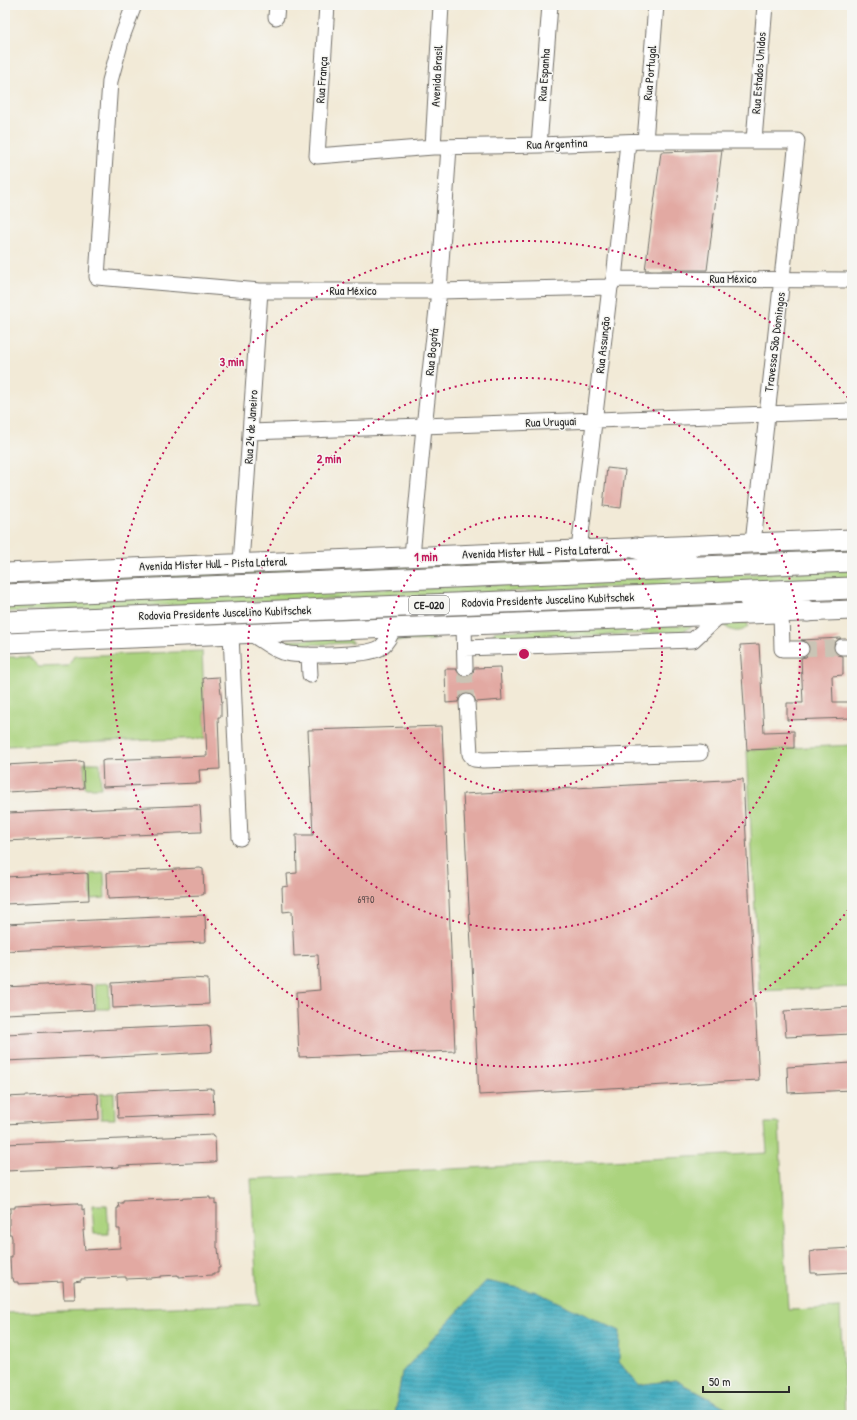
<svg xmlns="http://www.w3.org/2000/svg" width="857" height="1420" viewBox="0 0 857 1420" font-family="'Patrick Hand',sans-serif">
<defs>
<pattern id="water-rules" width="6" height="5" patternUnits="userSpaceOnUse"><rect width="6" height="5" fill="#3eaabe"/><path d="M0 2.5h6" fill="none" stroke="#348b9b"/></pattern>
</defs>
<rect width="100%" height="100%" fill="#f6f6f2"/>
<filter id="ink" filterUnits="userSpaceOnUse"><feTurbulence type="fractalNoise" baseFrequency=".025" numOctaves="2"/><feDisplacementMap in="SourceGraphic" scale="8" xChannelSelector="R" yChannelSelector="G"/><feConvolveMatrix kernelMatrix="1 2 1 2 8 2 1 2 1" color-interpolation-filters="sRGB"/></filter>
<filter id="wash" filterUnits="userSpaceOnUse"><feTurbulence type="fractalNoise" baseFrequency=".012" numOctaves="4" result="noise"/><feDisplacementMap in="SourceGraphic" scale="16" xChannelSelector="R" yChannelSelector="G"/><feGaussianBlur stdDeviation="0.9" result="paint"/><feColorMatrix in="noise" values="0 0 0 0 0 0 0 0 0 0 0 0 0 0 0 0 0 1.4 0 .05"/><feComposite in="paint" operator="in"/></filter>
<g filter="url(#wash)">
<rect width="100%" height="100%" fill="#f2ead7"/>
<!-- green -->
<path fill="#abd37e" stroke="#6b7f54" d="M852 545V551L736 556 729 553Z
M649 557 651 559 5 585V578Z
M852 570V578L5 612V604Z
M695 604 707 608 5 638V632Z
M747 622 748 626C742 634 730 632 724 625V624Z
M692 625 691 627 682 632 497 640 494 638 493 634 495 631Z
M430 635 435 640 390 641 391 636Z
M348 637 353 643 298 645H293L284 641Z
M202 651 206 738 5 746V657H29L39 667 68 666 74 656Z
M852 745V987L759 991 747 750Z
M84 763H100L101 788H85Z
M104 873 105 898 91 899 90 874Z
M109 983 110 1009H96L95 984Z
M114 1093 115 1119H101L100 1094Z
M765 1123H779L788 1310 840 1308 845 1415H740L675 1380 638 1385 619 1362 402 1372 395 1415H5V1313L260 1304 257 1294 251 1179 767 1153Z
M92 1205H107L109 1234H94Z"/>
<!-- water -->
<path fill="url(#water-rules)" stroke="#346a74" d="M486 1281 534 1291 620 1331 619 1362 638 1385 675 1380 740 1415H395L402 1372Z"/>
<g id="blocks">
<!-- building -->
<path fill="#e2a9a2" d="M722 150 707 270H645L661 152Z
M607 468 625 470 621 508 603 506Z
M841 638 834 642 833 647 834 652 837 655 843 656V675L832 676 833 702H852V718L787 720V703H803L801 658 806 657 809 654 810 649 809 644 806 641 801 640Z
M759 644 764 732 794 731V748L747 750 740 645Z
M500 667 502 700 476 702 474 697 471 694 467 693 462 695 459 698 458 702 446 703 445 669H456L460 676 466 677 469 676 473 673 474 668Z
M219 677 222 703H221V717H218L220 769 199 770 200 783H197L103 787 102 761 105 760 207 756 203 678Z
M442 726 455 1051 299 1057 296 992 320 990 318 955 294 956 292 911 283 912 282 887 288 886 287 874 297 873 296 835H313L308 730Z
M80 761 83 762 84 788 6 792 5 765Z
M743 779 759 1080 479 1095 463 794Z
M198 805 200 806 202 832H199L5 841V820H7V813Z
M200 868 203 869 204 894 202 895 108 899 107 873 109 872Z
M85 873 88 874 89 900 5 904V877Z
M203 915 205 916 206 941 204 942 5 951V924Z
M190 978 208 979 209 1004 113 1008 112 983Z
M83 983 93 984 94 1010 5 1014V987Z
M852 1007V1034L786 1037 784 1011Z
M208 1025V1026H210L212 1051 209 1052 97 1058V1057L5 1061V1034Z
M851 1063 852 1090 788 1093 787 1067Z
M211 1088 210 1089H213L214 1114 118 1118 117 1093 120 1092Z
M95 1093V1094H98L99 1119 5 1124V1097Z
M213 1135 215 1136 216 1161 214 1162 119 1166V1167L102 1168V1167L5 1171V1144Z
M210 1197V1199H215V1204L217 1203V1248H218L220 1268H218V1273H213V1275L178 1277V1275L161 1276V1277L151 1278 126 1279V1277H122L81 1279V1281L74 1282 75 1299H64L63 1282 18 1284V1282H14L13 1278H11L10 1257H12V1238L11 1234H9V1213H10V1208H15V1206L77 1203 78 1205H82V1210L84 1209 85 1230H83L85 1250 120 1248V1229H117V1208H119L118 1203H123V1201Z
M852 1248V1272L816 1274V1273H811L810 1252 815 1251V1250Z"/>
</g>
</g>
<g filter="url(#ink)">
<use href="#blocks" fill-opacity="0" stroke="#716e67" stroke-width="1"/>
<g fill="none" stroke-linecap="round" stroke-linejoin="round">
<!-- minor-tunnel -->
<path stroke="#cac4b5" stroke-width="15" stroke-dasharray="15 8" stroke-linecap="butt" d="M801 649 842 647
M465 668 467 702"/>
<defs>
<path id="minor" d="M134 5 122 37 110 81 97 277 260 291H439L610 287
M327 5 317 156 433 147 539 145 645 141H797C783 275 767 409 753 543
M276 17 277 5
M754 140 765 5
M645 141 656 5
M539 145 550 5
M433 147 441 5
M614 279 852 280
M250 432 852 411
M579 550 610 287 614 279 628 142
M412 556 424 427 439 291 449 147
M241 563 260 291
M781 612 782 649H801
M464 625 465 668
M250 633C260 639 272 649 282 652 297 657 367 656 380 648 387 643 390 636 393 628
M231 634 240 838
M842 647H852
M465 648 693 640 720 615
M309 655 310 675
M467 702 470 754 474 759 483 760 700 753"/>
<path id="major" d="M5 573 852 539
M5 643 852 610"/>
<path id="highway" d="M636 548 668 557 686 560
M5 595 852 561
M750 600 808 611
M5 622 852 588"/>
</defs>
<!-- minor casing -->
<use href="#minor" stroke="#716e67" stroke-width="17"/>
<!-- major casing -->
<use href="#major" stroke="#716e67" stroke-width="21"/>
<!-- highway casing -->
<use href="#highway" stroke="#716e67" stroke-width="23"/>
<!-- minor -->
<use href="#minor" stroke="#fff" stroke-width="15"/>
<!-- major -->
<use href="#major" stroke="#fff" stroke-width="19"/>
<!-- highway -->
<use href="#highway" stroke="#fff" stroke-width="21"/>
</g>
</g>
<!-- distance rings -->
<g fill="none" stroke="#c2185b" stroke-width="2" stroke-dasharray="2 4">
<circle cx="524" cy="654" r="138"/>
<circle cx="524" cy="654" r="276"/>
<path d="M852 905A413 413 0 1 1 852 403"/>
</g>
<g text-anchor="middle" stroke-width="3" stroke-linejoin="round" paint-order="stroke">
<!-- number labels -->
<g font-size="10" fill="#594a49">
<text x="366" y="903">6970</text>
</g>
<!-- shield labels -->
<rect fill="#f6f6f2" stroke="#686867" stroke-width="1" x="409" y="596" width="40" height="18" rx="3"/>
<g font-size="11" font-weight="bold" fill="#2b2b2b">
<text x="429" y="609">CE-020</text>
</g>
<!-- street labels -->
<g font-size="12" fill="#2b2b2b" stroke="#f6f6f2">
<text transform="translate(650 73) rotate(-85)" y="4">Rua Portugal</text>
<text transform="translate(759 73) rotate(-86)" y="4">Rua Estados Unidos</text>
<text transform="translate(544 75) rotate(-86)" y="4">Rua Espanha</text>
<text transform="translate(437 76) rotate(-87)" y="4">Avenida Brasil</text>
<text transform="translate(322 80) rotate(-86)" y="4">Rua França</text>
<text transform="translate(557 144) rotate(-2)" y="4">Rua Argentina</text>
<text x="733" y="283">Rua México</text>
<text x="353" y="295">Rua México</text>
<text transform="translate(775 342) rotate(-83)" y="4">Travessa São Domingos</text>
<text transform="translate(603 345) rotate(-84)" y="4">Rua Assunção</text>
<text transform="translate(432 352) rotate(-84)" y="4">Rua Bogotá</text>
<text transform="translate(551 422) rotate(-2)" y="4">Rua Uruguai</text>
<text transform="translate(251 427) rotate(-86)" y="4">Rua 24 de Janeiro</text>
<text transform="translate(536 552) rotate(-2)" y="4">Avenida Mister Hull - Pista Lateral</text>
<text transform="translate(213 564) rotate(-2)" y="4">Avenida Mister Hull - Pista Lateral</text>
<text transform="translate(548 600) rotate(-2)" y="4">Rodovia Presidente Juscelino Kubitschek</text>
<text transform="translate(225 613) rotate(-2)" y="4">Rodovia Presidente Juscelino Kubitschek</text>
</g>
</g>
<circle cx="524" cy="654" r="6" fill="#c2185b" stroke="#f6f6f2" stroke-width="2"/>
<g font-size="12" text-anchor="middle" font-weight="bold" fill="#c2185b" stroke="#f6f6f2" stroke-width="3" stroke-linejoin="round" paint-order="stroke">
<text x="232" y="366">3 min</text>
<text x="329" y="463">2 min</text>
<text x="426" y="561">1 min</text>
</g>
<!-- margin -->
<rect width="857" height="1420" fill="none" stroke="#f6f6f2" stroke-width="20"/>
<!-- scale -->
<path d="M703 1386v6h86v-6" fill="none" stroke="#2b2b2b" stroke-width="2"/>
<text x="709" y="1386" font-size="12" fill="#2b2b2b" stroke="#f6f6f2" stroke-width="3" paint-order="stroke">50 m</text>
</svg>
